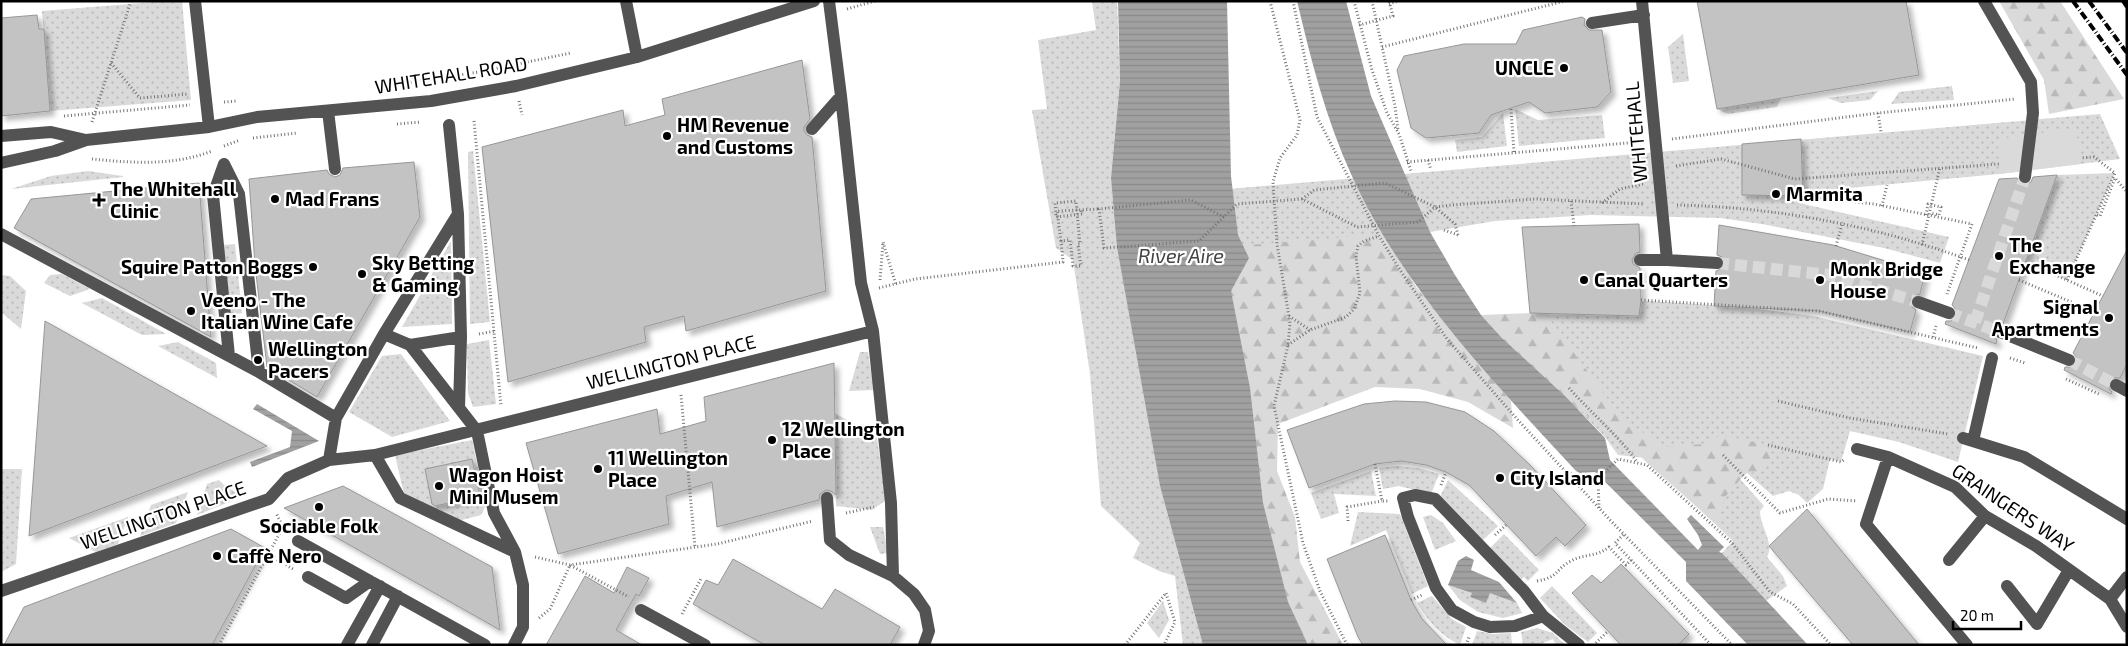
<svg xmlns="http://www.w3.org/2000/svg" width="2128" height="646" viewBox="0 0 2128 646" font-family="'Exo 2',sans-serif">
<defs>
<pattern id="green-dots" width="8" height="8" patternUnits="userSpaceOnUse" patternTransform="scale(1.25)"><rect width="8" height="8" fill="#dadada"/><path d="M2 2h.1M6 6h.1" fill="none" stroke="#b9b9b9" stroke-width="1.8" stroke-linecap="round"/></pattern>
<pattern id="forest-firs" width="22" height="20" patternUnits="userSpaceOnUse" patternTransform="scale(1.25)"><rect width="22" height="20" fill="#dadada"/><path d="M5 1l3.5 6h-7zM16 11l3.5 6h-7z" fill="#b9b9b9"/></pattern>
<pattern id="water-rules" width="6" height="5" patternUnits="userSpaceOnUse" patternTransform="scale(1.25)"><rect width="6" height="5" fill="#a1a1a1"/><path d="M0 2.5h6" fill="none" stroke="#898989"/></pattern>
<filter id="shadow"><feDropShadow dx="4.5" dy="4.5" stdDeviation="2.5" flood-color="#0004"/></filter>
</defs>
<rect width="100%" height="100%" fill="#fff"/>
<!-- green -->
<path fill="url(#green-dots)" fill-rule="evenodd" d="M167 1H182L191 100 50 111 42 11Z
M1092 1H1117L1120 81 1111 178 1113 199 2100 114 2120 159 1999 174 1817 191 1790 201 1949 237 1940 263 1884 248 1762 224 1720 218 1590 215 1495 221 1430 232 1120 258 1160 486 1203 645H1183L1175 576 1159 571 1133 558 1140 543 1101 506 1090 374 1073 260 1056 248 1032 110 1047 109 1038 40 1096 30Z
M1683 34 1689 81 1673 83 1668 47Z
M1952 86 1954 100 1891 104 1899 92Z
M1878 91 1870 100 1841 103 1828 98Z
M1781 98 1777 107 1728 114 1717 109Z
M1515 109 1538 120 1602 115 1605 138 1519 146Z
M1503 113 1507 146 1457 152 1455 140 1482 137Z
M473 151 490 322 470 324 468 152Z
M88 171 123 176V177L11 189 51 176Z
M2115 173 2067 280 2026 262 2057 175Z
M451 241 452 324 402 327Z
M235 244 242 313 229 315 223 245Z
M62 274 90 289 70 296 44 283 50 275Z
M1 275 10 276 26 291 21 329 1 312Z
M102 298 166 334 142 335 82 303Z
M1648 301 1742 307 1813 316 1983 356 1958 462 1899 442 1850 431 1841 462 1830 459 1823 489 1807 503 1799 495 1789 491 1773 496 1747 473 1740 479 1764 506 1760 511C1760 527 1775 543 1767 557L1783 576 1787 586 1766 601 1722 553 1733 541 1646 458 1618 455 1605 437 1566 397 1530 313H1545Z
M489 340 496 404 473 407 468 393 467 344Z
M178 342 216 363 217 378 158 346Z
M860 352H868L874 390 849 391Z
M401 354 450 421 392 437 349 412 382 356Z
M835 413 877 438 886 500 872 510 836 506Z
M472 440 486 505 481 515 458 521 404 494 395 455ZM472 459 480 496 433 506 425 469Z
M1396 466 1418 468 1439 474 1431 494 1399 486 1383 489 1379 468Z
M1 469H22L16 564 1 572Z
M1371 471 1376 496 1334 494 1339 513 1321 519 1311 493Z
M219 480 226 487 244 496 197 515 207 484Z
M1448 480 1498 526 1483 540 1440 497Z
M188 492 176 523 140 536 151 505Z
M1358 512 1400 514 1428 586 1412 594 1386 530 1350 546Z
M1431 515 1443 523 1456 541 1435 550 1423 517Z
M128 517 118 544 96 552 69 538Z
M870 527H883L888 553 880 554Z
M1504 534 1539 570 1528 581 1524 577 1521 580 1490 548Z
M1448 585 1472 593 1470 597 1486 603 1490 592 1517 603 1522 613 1503 618 1478 612 1460 600Z
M1552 586 1597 633 1588 642 1564 624 1540 598Z
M1432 596 1452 619 1466 627 1460 645C1440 635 1429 622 1417 603Z
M1163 601 1169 620 1159 638 1147 623Z
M1537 628 1553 633 1565 645H1556L1553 639 1538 645H1523L1521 632Z
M1477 631 1493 634 1511 633 1512 645H1472Z"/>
<!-- forest -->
<path fill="url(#forest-firs)" d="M1999 1H2060L2124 99 2049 114 2044 80Z
M1383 234 1417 288 1511 401 1513 428 1468 402 1420 389 1375 387 1278 424 1277 471 1295 517 1300 562 1343 645H1306L1263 546 1221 270 1237 246Z
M1530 313H1545L1621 417 1663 447 1704 444 1721 435 1768 445 1771 464 1758 472 1746 473 1725 497 1717 525 1645 461 1621 435 1604 421 1587 416 1533 372 1481 315Z"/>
<!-- pitch -->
<path fill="#dadada" d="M2076 128 2081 164 1999 174 1998 139Z"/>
<!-- water -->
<path fill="url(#water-rules)" d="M1118 1H1227L1231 176 1238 235 1249 258 1231 291 1250 388 1263 503 1288 602 1308 645H1203L1160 486 1117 247 1111 178 1120 81Z
M1297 1H1346L1371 96 1430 232 1455 275 1481 315 1502 338 1566 397 1605 438 1610 460 1698 550 1702 545 1698 535 1687 519 1691 515 1724 547 1719 552 1722 553 1808 645H1748L1686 581V562L1595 472 1580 473 1576 471C1492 380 1403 289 1351 174 1326 119 1311 60 1297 1Z
M257 404 319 441 252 467 250 462 290 447 292 431 253 409Z
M1466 556 1474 560 1471 570 1499 582 1517 603 1490 593 1486 603 1470 597 1472 593 1448 585 1458 561Z"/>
<!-- building -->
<path fill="#c3c3c3" stroke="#979797" filter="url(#shadow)" d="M1697 1H1906L1919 75 1717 109Z
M37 15 39 29H44L50 111 1 116V18Z
M1582 17 1585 19 1584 25 1589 30H1602L1611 92 1597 107 1545 113 1529 102 1491 115 1479 133 1426 138 1411 128 1397 70 1404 56 1464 44H1516L1523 30Z
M802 60 810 119 804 127V131L807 135 812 137 826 291 686 331 684 316 644 327 646 342 508 382 482 147 623 110 625 126 665 115 662 99Z
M1801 139 1803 196 1742 195V144Z
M414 162 420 217 317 397 267 367 255 265 249 179 327 170 329 174 335 177 340 175 343 168Z
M2057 175 2003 324 1995 325 1992 329 1993 337 1997 340 1996 344 1945 324 1946 321H1951L1956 316 1957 311 1952 305 1999 179 2017 178 2020 183 2024 185 2031 182 2033 177Z
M199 183 211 337 14 228 31 199Z
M1639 224 1640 252 1636 253 1632 260 1633 264 1640 268 1641 300 1639 316 1530 313 1522 227Z
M1719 225 1833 245 1925 273 1920 294 1913 296 1910 300 1912 307 1916 310 1910 332 1819 311 1714 306 1716 271 1723 268 1725 263 1722 257 1717 255Z
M2127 250V364L2120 378H2112L2109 382V389L2112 392 2111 394 2064 370 2065 367H2074L2076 363 2077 358 2073 353Z
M45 321 267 446 29 536Z
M834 363 836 495 831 491 826 490 820 494 819 500 717 527 712 482 666 496 669 524 558 554 526 443 657 409 660 434 706 421 704 397Z
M1395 401 1426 402 1465 412 1494 431 1530 465 1586 525 1565 546 1556 537 1536 556 1469 485 1446 472 1426 465 1401 461 1375 464 1309 488 1287 430 1364 404Z
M472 459 480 496 435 506 432 504 425 469Z
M343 486 492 567 500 630 284 508Z
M1807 509 1919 645H1853L1769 546Z
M231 529 265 548 212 645H4L24 607Z
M1385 535 1411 600 1422 619 1447 645H1363L1358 637 1327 559Z
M733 559 822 609 835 589 900 627 890 645H765L693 604 706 580 718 585Z
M1621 564 1689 634 1678 645H1621L1572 593 1592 575 1601 583Z
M627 567 649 578 639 596 636 594 616 630 642 645H546L585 576 614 593Z"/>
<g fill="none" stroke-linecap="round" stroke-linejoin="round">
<!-- minor-tunnel -->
<path stroke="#d9d9d9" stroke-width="12" stroke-dasharray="12 6" stroke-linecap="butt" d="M1717 263 1830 275 1918 302
M1949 313 2000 332
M1975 322 2025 177
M2069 360 2116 385"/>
<!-- path -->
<path stroke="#757575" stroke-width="3" stroke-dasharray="1 2.5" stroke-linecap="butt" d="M1270 1 1300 120 1297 135 1280 158 1273 182 1277 244 1290 323 1288 345 1274 406 1303 543 1320 591 1347 645
M1293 1 1317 117 1379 236 1402 273 1447 339 1517 419 1610 520 1732 645
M1354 1 1372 70 1387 113 1399 134 1411 171
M1372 1 1395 106 1398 130
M1389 4 1398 1
M847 9 875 1
M1359 25 1393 16 1389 1
M1382 47 1565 1
M111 63 140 98 188 94
M400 84 479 72 571 53
M519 101 522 115
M224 102 237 101
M1511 109 1514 153
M1878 113 1881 132
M64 116 190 105
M474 121 501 406
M92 122 131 1
M397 124 421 122
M253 138 297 133
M1672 139 1878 113 2016 99
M224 146 240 140
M92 159C132 163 174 166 212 151
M1428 160 1431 170
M1407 162 1639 142
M1676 166 1721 159 1795 179 1999 164
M1803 196 1874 204 1972 224 1947 294
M1302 199 1314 190 1385 183 1435 207 1455 224 1458 235
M1571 201 1574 226
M1602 203 1620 189 1643 184
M1677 205C1775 207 1877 226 1969 260
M1882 206 1887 185
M1926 215 1928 204 1941 207 1939 215 1930 213
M2097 215 2100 216 2115 178 2127 192
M1224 217 1191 200 1099 209 1104 248 1199 241 1237 204 1302 199 1357 227 1418 222 1435 207 1452 205 1535 199 1644 204
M1444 230 1458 235
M1061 241 1057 211 1099 209
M1836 246 1842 224
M2026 262 2103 296
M880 280 883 242 896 285
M2019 280 2095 312
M2067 280 2115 173 2094 157 2081 158
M879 288 915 279 1063 262 1061 241 1070 240 1073 266H1081L1078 244H1080L1076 201 1055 203 1056 217 1082 214 1081 210
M1641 300 1819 311 1978 348
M1289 316 1310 330
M479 334 495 331
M1933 337 1936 326
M1288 345 1310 330 1346 317 1354 309 1360 293 1356 256 1358 246 1364 241 1379 236
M2010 358 2025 363
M2066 379 2101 395
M1569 388C1591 413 1618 435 1637 462
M681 395 695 547
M1778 401 1850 418 1948 434
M1768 445 1841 462 1845 459
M1723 455 1780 513 1828 499 1857 501
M1375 464 1382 501H1388
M1567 473 1598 479
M1441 485 1446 472
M1599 508 1598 479 1618 459 1647 465 1732 543 1770 592 1793 604 1831 645
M846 513 874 507
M1348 521 1347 507 1382 501
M1495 535 1506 525
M268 554 293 569
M535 557 570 565 717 544 813 521
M1631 560 1711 645
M1537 581C1560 577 1555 569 1571 561 1583 554 1597 557 1609 547L1626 565 1631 560 1615 543 1624 534
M1411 600 1422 595
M682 614 702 577
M539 618 550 609 570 565 629 597
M1596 643 1608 631
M219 645 283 527 276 513
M1125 645 1166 593 1175 622 1164 645
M1466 645 1469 637"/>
<!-- minor -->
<path stroke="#535353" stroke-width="12" d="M195 1 209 127
M626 1 637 57
M1642 1 1667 260
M1984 1 2031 82 2033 113 2025 177
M1592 23 1644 15
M841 96 861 283 873 331 891 503 893 576
M328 111 335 169
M449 125 458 214 384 334 410 345 477 431 494 513 515 552 523 585V627L514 645
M812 129 841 96 829 1
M1 136 51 132 86 140
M1 163 55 151 86 140 209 127 257 117 431 101 516 86 637 57 814 1
M224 164 239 194 259 372
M224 164 213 195 229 356
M458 214 461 337 459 408
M1 234 259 372 336 418
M1640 260H1667L1717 263
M1918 302 1949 313
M2000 332 2069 360
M410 345 461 337
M2116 385 2127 391
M1963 438 2024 457 2127 519
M1973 441 1992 358
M1857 449 1888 457 1955 487 1985 516 2036 546 2110 599 2127 627
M375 455 400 498 515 552
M1888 457 1866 524 1967 645
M329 460 336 418 384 334
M827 498 830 540 849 555 893 576 914 594 925 610 929 631 924 645
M298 541 485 645
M1949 560 1985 516
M308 577 346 598 370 581
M2007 586 2037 624 2069 570
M1 591 269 499 288 478 329 460 375 455 873 331
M2110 599 2127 577
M641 610 705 645
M1543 616 1515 626 1490 627 1474 622 1452 610 1436 588 1408 517 1403 498 1415 495 1435 499 1524 591 1543 616 1579 645
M347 645 380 586
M372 645 398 596"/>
<!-- rail -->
<path stroke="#000" stroke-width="4" stroke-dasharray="8 2.5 1 2.5" stroke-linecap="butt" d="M2073 1 2127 75
M2089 1 2127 53
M2123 1 2127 7"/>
<!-- path-bridge -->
<path stroke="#757575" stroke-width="3" stroke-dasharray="1 2.5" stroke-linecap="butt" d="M1922 245 1940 167"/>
</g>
<!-- markers -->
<g fill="#000" stroke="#fff" stroke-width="2">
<circle cx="1564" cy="68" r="5"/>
<circle cx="667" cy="136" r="5"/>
<circle cx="1776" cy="194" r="5"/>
<circle cx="275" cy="199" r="5"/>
<path d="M96.5 192.5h5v5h5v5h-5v5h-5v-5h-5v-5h5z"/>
<circle cx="1999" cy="256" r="5"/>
<circle cx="313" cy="267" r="5"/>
<circle cx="362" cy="274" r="5"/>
<circle cx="1584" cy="280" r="5"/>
<circle cx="1820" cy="280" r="5"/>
<circle cx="191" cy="311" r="5"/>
<circle cx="2109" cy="318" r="5"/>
<circle cx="258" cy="360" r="5"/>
<circle cx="772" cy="440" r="5"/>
<circle cx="598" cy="469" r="5"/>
<circle cx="1500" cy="478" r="5"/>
<circle cx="439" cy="486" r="5"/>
<circle cx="319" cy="507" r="5"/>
<circle cx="217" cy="556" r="5"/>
</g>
<g text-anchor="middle" stroke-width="4.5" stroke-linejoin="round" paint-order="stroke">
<!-- poi labels -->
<g font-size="19" font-weight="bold" fill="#000" stroke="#fff" text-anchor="start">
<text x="1554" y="75" text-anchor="end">UNCLE</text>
<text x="677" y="132">HM Revenue<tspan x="677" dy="22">and Customs</tspan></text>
<text x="110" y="196">The Whitehall<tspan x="110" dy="22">Clinic</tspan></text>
<text x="1786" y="201">Marmita</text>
<text x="285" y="206">Mad Frans</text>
<text x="2009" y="252">The<tspan x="2009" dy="22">Exchange</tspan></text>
<text x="372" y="270">Sky Betting<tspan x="372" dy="22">&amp; Gaming</tspan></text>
<text x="303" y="274" text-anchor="end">Squire Patton Boggs</text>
<text x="1830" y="276">Monk Bridge<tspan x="1830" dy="22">House</tspan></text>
<text x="1594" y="287">Canal Quarters</text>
<text x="201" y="307">Veeno - The<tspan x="201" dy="22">Italian Wine Cafe</tspan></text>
<text x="2099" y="314" text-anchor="end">Signal<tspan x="2099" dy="22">Apartments</tspan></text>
<text x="268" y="356">Wellington<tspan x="268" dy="22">Pacers</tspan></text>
<text x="782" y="436">12 Wellington<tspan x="782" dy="22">Place</tspan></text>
<text x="608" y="465">11 Wellington<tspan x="608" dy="22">Place</tspan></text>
<text x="449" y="482">Wagon Hoist<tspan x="449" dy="22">Mini Musem</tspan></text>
<text x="1510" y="485">City Island</text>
<text x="319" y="533" text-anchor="middle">Sociable Folk</text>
<text x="227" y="563">Caffè Nero</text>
</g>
<!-- street labels -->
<g font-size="19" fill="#000" stroke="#fff">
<text transform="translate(451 75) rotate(-9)" y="7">WHITEHALL ROAD</text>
<text transform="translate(1636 132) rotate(-95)" y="7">WHITEHALL</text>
<text transform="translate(671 362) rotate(-14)" y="7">WELLINGTON PLACE</text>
<text transform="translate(2013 508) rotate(34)" y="7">GRAINGERS WAY</text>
<text transform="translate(163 515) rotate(-19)" y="7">WELLINGTON PLACE</text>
</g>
<!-- water labels -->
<g font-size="20" font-style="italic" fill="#424242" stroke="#fff">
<text x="1181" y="263">River Aire</text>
</g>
</g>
<!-- border -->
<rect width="2128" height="646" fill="none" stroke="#000000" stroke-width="5"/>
<!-- scale -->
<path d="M1953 621v8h68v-8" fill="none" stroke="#000000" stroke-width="2.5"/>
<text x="1960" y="621" font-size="15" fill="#000000" stroke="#ffffff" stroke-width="4" paint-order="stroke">20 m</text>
</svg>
